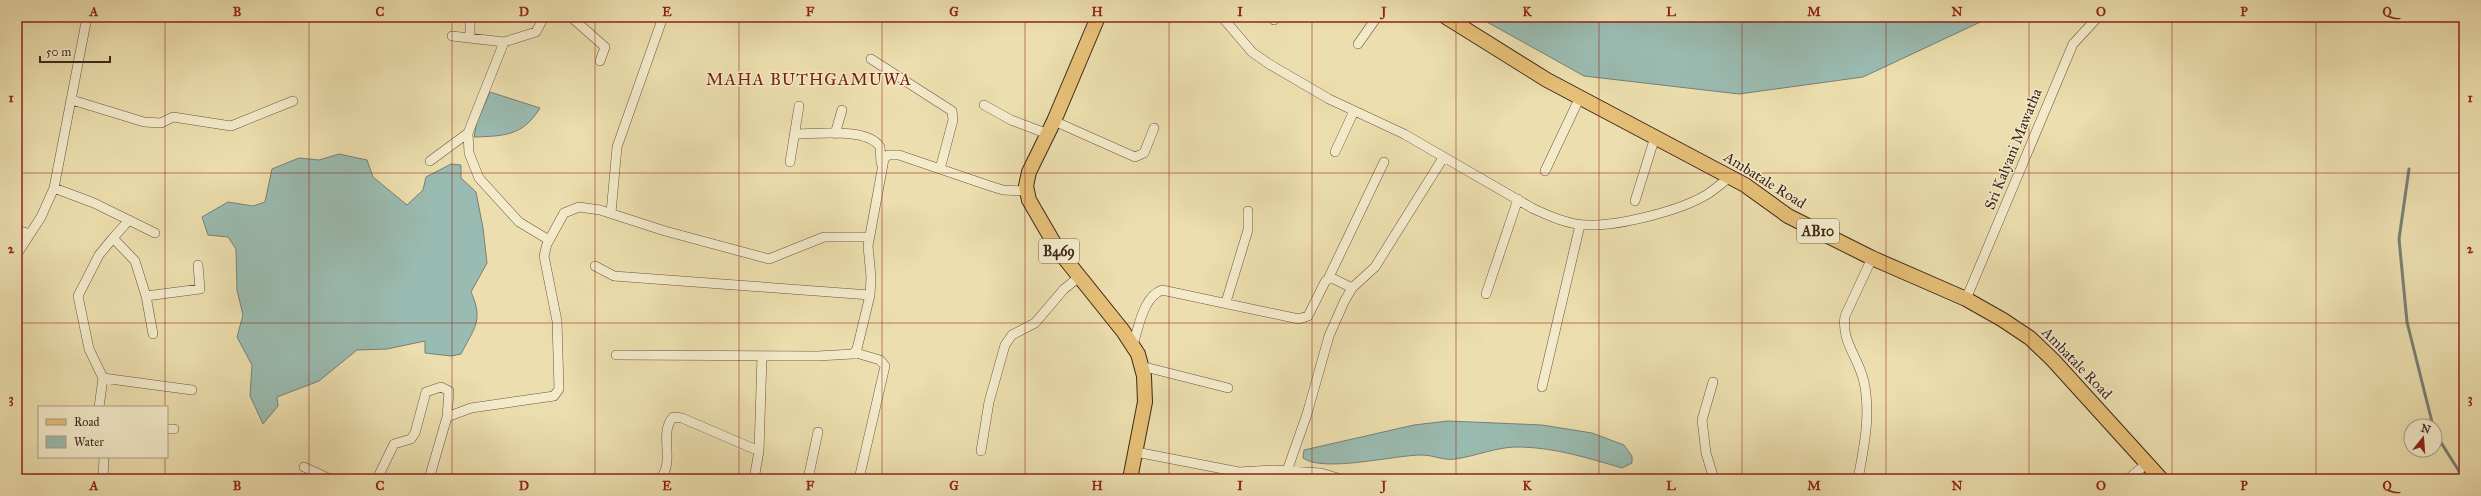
<svg xmlns="http://www.w3.org/2000/svg" width="2481" height="496" viewBox="0 0 2481 496" font-family="'IM FELL Great Primer',serif">
<rect width="100%" height="100%" fill="#ecdeae"/>
<filter id="stains"><feTurbulence type="fractalNoise" baseFrequency=".005" numOctaves="4"/><feColorMatrix values="0 0 0 0 .2 0 0 0 0 .09 0 0 0 0 .02 0 0 0 .5 -.17"/></filter>
<radialGradient id="worn" r=".72"><stop offset=".6" stop-color="#630" stop-opacity="0"/><stop offset="1" stop-color="#630" stop-opacity=".3"/></radialGradient>
<!-- water -->
<path fill="#9abbb1" stroke="#768076" d="M1478 17H1991L1863 77 1739 94 1584 76Z
M490 92 540 108C523 136 504 136 474 137L477 122Z
M339 154 367 160 373 177 407 205 423 190 426 177 451 164 461 165V178L476 192 483 228 487 263 471 292C484 321 474 328 461 354L451 356 425 353V341L387 349 357 350 319 381 277 397 278 406 263 424 250 396 252 365 237 337 243 315 237 290 236 249 228 237 208 235 202 217 228 202 253 206 265 202 272 169 299 158 319 160Z
M1448 421 1542 425 1592 433 1624 445 1632 456V463L1622 468C1588 458 1556 448 1521 447 1498 446 1477 456 1455 459 1445 461 1433 455 1422 455 1394 455 1324 473 1303 458L1304 450 1414 425Z"/>
<g fill="none" stroke-linecap="round" stroke-linejoin="round">
<!-- stream -->
<path stroke="#768076" stroke-width="3" d="M2409 169 2399 239 2407 322 2433 426
M2435 433 2464 479"/>
<defs>
<path id="minor" d="M544 17 536 32 504 42 468 133 469 153 479 178 519 222 549 240
M571 17 605 47 600 61
M1222 17 1252 52 1269 64 1329 99 1404 134 1532 208C1549 216 1569 225 1588 225 1619 226 1679 211 1706 195 1714 190 1722 183 1730 177
M1274 20 1276 17
M452 36 504 42
M470 38V17
M1358 44 1377 17
M871 59 952 111 953 120 940 169
M72 100 144 122 161 123 173 117 231 126 293 101
M984 105 1011 120 1048 134
M1054 121 1135 157 1144 153 1154 128
M794 134C816 134 868 127 880 147L881 163
M835 134 842 110
M1335 152 1354 111
M430 161 468 133
M790 162 799 106
M1545 171 1580 97
M54 188 94 203 155 233
M1635 201 1655 137
M611 213 617 147 663 17
M17 230 30 234
M113 238 129 220
M17 254 41 217 54 188 87 17
M595 266 614 276 870 295
M1328 279 1384 162
M1486 294 1518 199
M146 296 200 289 198 265
M1966 299 2073 44 2098 17
M1226 302 1248 230V211
M1133 344C1139 327 1143 297 1162 290L1299 319 1308 316 1325 282 1328 279H1334L1352 288
M856 353 880 360 885 366 859 479
M616 355 818 356 853 354 857 349 870 295 871 277 868 246 884 159 888 155H899L990 186 1003 190 1026 191
M1141 366 1228 388
M103 378 192 390
M1713 382 1702 420 1706 453 1714 479
M1542 387 1580 225
M99 407 103 378 89 349 78 296 99 255 113 238 135 261 146 296 153 334
M167 429H174
M981 451 989 402 1005 345 1012 335 1035 323 1064 289 1079 277
M1136 452 1239 472 1274 470 1321 473 1341 479
M304 467 330 479
M1287 471 1307 414 1329 336 1344 302 1352 288 1375 267 1443 158
M103 479 104 457
M377 479 394 444 411 439 415 433 426 392 441 387 449 391 447 417
M429 479 447 417 471 408 554 396 559 389 557 321 544 256 547 244 564 213 579 207 600 210 665 231 769 259 824 237H870
M660 479C676 461 658 434 673 417L682 418 759 451
M754 479 759 451 762 356
M808 479 818 432
M1858 479C1864 447 1871 415 1864 382 1859 358 1841 342 1845 316L1872 258
M2128 479 2146 464"/>
<path id="primary" d="M1098 17 1054 121 1029 172 1026 186 1029 200 1058 250 1123 331 1138 354 1144 376 1145 402 1130 479
M1446 17 1547 80 1745 185 1788 216 1872 258 1966 299 2003 320 2030 338 2053 360 2161 479"/>
</defs>
<!-- minor casing -->
<use href="#minor" stroke="#6a5541" stroke-width="10"/>
<!-- primary casing -->
<use href="#primary" stroke="#3f271d" stroke-width="16"/>
<!-- minor -->
<use href="#minor" stroke="#f3eaca" stroke-width="9"/>
<!-- primary -->
<use href="#primary" stroke="#e6bf77" stroke-width="14"/>
</g>
<!-- grid -->
<path fill="none" stroke="#8f2418" stroke-width="1" stroke-opacity="0.55" d="M165 17V407M309 17V479M452 17V479M595 17V479M739 17V479M882 17V479M1025 17V479M1169 17V479M1312 17V479M1456 17V479M1599 17V479M1742 17V479M1886 17V479M2029 17V479M2172 17V479M2316 17V479M17 173H2464M17 323H2464M165 457V479"/>
<g text-anchor="middle" stroke-width="3" stroke-linejoin="round" paint-order="stroke">
<!-- shield labels -->
<g fill="#f3eaca" stroke="#756251" stroke-width="1">
<rect x="1797" y="219" width="42" height="24" rx="3"/>
<rect x="1039" y="239" width="40" height="24" rx="3"/>
</g>
<g font-size="14" font-weight="bold" fill="#3f271d">
<text x="1818" y="236">AB10</text>
<text x="1059" y="256">B469</text>
</g>
<!-- street labels -->
<g font-size="15" fill="#3f271d" stroke="#f3eaca">
<text transform="translate(2013 149) rotate(-68)" y="5">Sri Kalyani Mawatha</text>
<text transform="translate(1765 180) rotate(32)" y="5">Ambatale Road</text>
<text transform="translate(2077 363) rotate(46)" y="5">Ambatale Road</text>
</g>
<!-- quarter labels -->
<g font-size="17" letter-spacing="1" fill="#7a1f14" stroke="#f3eaca">
<text x="809" y="85">MAHA BUTHGAMUWA</text>
</g>
</g>
<!-- margin -->
<rect width="2481" height="496" fill="none" stroke="#ecdeae" stroke-width="44"/>
<!-- legend -->
<rect x="38" y="406" width="130" height="52" fill="#f3eaca" stroke="#ab9c85"/>
<rect x="46" y="419" width="20" height="6" fill="#e6bf77" stroke="#ab9c85"/>
<text x="74" y="426" font-size="12" fill="#3f271d">Road</text>
<rect x="46" y="436" width="20" height="12" fill="#9abbb1" stroke="#ab9c85"/>
<text x="74" y="446" font-size="12" fill="#3f271d">Water</text>
<!-- north arrow -->
<g transform="translate(2423 438) rotate(17)"><circle r="19" fill="#f3eaca" stroke="#ab9c85"/>
<path d="M0-3L7 15L0 10L-7 15Z" fill="#8f2418"/>
<text y="-6" font-size="11" font-weight="bold" text-anchor="middle" fill="#3f271d">N</text>
</g>
<!-- scale -->
<path d="M40 56v6h70v-6" fill="none" stroke="#3f271d" stroke-width="2"/>
<text x="46" y="56" font-size="12" fill="#3f271d" stroke="#f3eaca" stroke-width="3" paint-order="stroke">50 m</text>
<rect x="22" y="22" width="2437" height="452" fill="none" stroke="#8f2418" stroke-width="1.5"/>
<g font-size="13" text-anchor="middle" font-weight="bold" fill="#8f2418">
<text x="94" y="16">A</text>
<text x="237" y="16">B</text>
<text x="380" y="16">C</text>
<text x="524" y="16">D</text>
<text x="667" y="16">E</text>
<text x="810" y="16">F</text>
<text x="954" y="16">G</text>
<text x="1097" y="16">H</text>
<text x="1240" y="16">I</text>
<text x="1384" y="16">J</text>
<text x="1527" y="16">K</text>
<text x="1671" y="16">L</text>
<text x="1814" y="16">M</text>
<text x="1957" y="16">N</text>
<text x="2101" y="16">O</text>
<text x="2244" y="16">P</text>
<text x="2387" y="16">Q</text>
<text x="11" y="102">1</text>
<text x="2470" y="102">1</text>
<text x="11" y="253">2</text>
<text x="2470" y="253">2</text>
<text x="11" y="403">3</text>
<text x="2470" y="403">3</text>
<text x="94" y="490">A</text>
<text x="237" y="490">B</text>
<text x="380" y="490">C</text>
<text x="524" y="490">D</text>
<text x="667" y="490">E</text>
<text x="810" y="490">F</text>
<text x="954" y="490">G</text>
<text x="1097" y="490">H</text>
<text x="1240" y="490">I</text>
<text x="1384" y="490">J</text>
<text x="1527" y="490">K</text>
<text x="1671" y="490">L</text>
<text x="1814" y="490">M</text>
<text x="1957" y="490">N</text>
<text x="2101" y="490">O</text>
<text x="2244" y="490">P</text>
<text x="2387" y="490">Q</text>
</g>
<rect width="100%" height="100%" filter="url(#stains)"/>
<rect width="100%" height="100%" fill="url(#worn)"/>
</svg>
